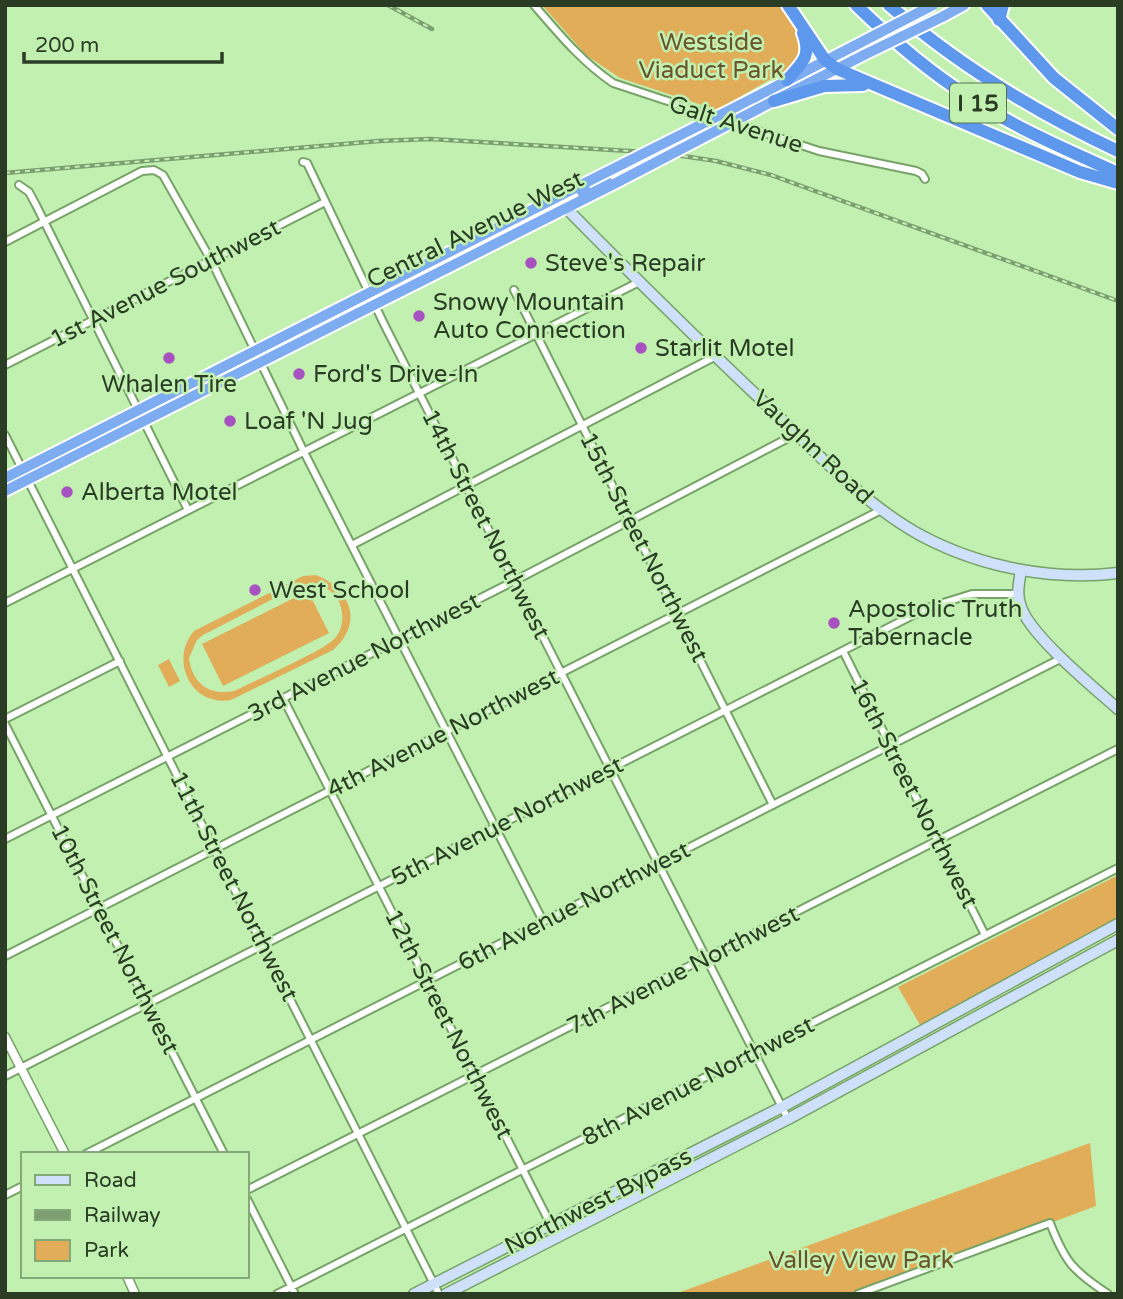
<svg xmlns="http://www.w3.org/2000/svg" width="1123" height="1299" viewBox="0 0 1123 1299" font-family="'Varela Round',sans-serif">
<rect width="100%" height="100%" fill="#c1f0b1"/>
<!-- green -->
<path fill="#e1ad58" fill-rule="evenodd" d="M542 5H782L801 35 802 52 790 68 717 110 620 78 586 55Z
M316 575C351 589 364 623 333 650L231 700C191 707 169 660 194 631L303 576ZM308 584C321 584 333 589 339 602 344 614 344 627 335 638 324 651 254 681 234 691 209 696 192 683 189 658L197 640 203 635 298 586Z
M308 591 329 633 223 686 202 644Z
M169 659 180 681 169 687 158 665Z
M1118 875V919L923 1030 898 987Z
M1090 1143 1096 1206 859 1294H675Z"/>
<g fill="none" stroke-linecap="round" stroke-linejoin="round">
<defs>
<path id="minor" d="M534 5C559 34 581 61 613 83L819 151 916 171 922 174 925 179
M303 162 307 163 384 324 788 1119
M19 185 29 192 36 205 188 510
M5 242 142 171 154 170 163 175 211 260 304 452 543 921
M514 290 773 805
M5 365 325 202
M5 435 439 1294
M352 545 716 356
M5 603 639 282
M843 651 985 935
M283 698 557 1237
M5 719 120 661
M5 724 224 1154
M5 839 516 580 796 434
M5 956 881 510
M5 1076 927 608 972 594H1017
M86 1154 1062 658
M247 1190 1118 749
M5 1195 23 1186
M247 1199 295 1294
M277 1294 1118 868
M858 1294 1050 1223C1065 1262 1073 1271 1108 1294"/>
<path id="tertiary" d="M5 1037 65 1154
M127 1276 135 1294"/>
<path id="secondary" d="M567 209C634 277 702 344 772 410 816 453 868 507 922 536 981 567 1051 581 1118 573
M1021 570C1019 583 1016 595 1021 607 1031 636 1093 687 1118 709
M414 1294 782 1107 1118 924
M446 1294 788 1119 1118 940"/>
<path id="trunk" d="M942 17 964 5
M738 106 854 46
M758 109 864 55
M582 192 614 174
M5 478 587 182
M5 491 614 184"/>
<path id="motorway" d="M788 5 825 60 837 69 1080 172 1118 183
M856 5C891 39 928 71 969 97 1015 128 1067 150 1118 173
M889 5C958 65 1035 112 1118 151
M987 5 1054 78 1118 129
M999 20 1003 5
M787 80C802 63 812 57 803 33
M774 101 824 86 863 85"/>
</defs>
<!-- minor casing -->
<use href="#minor" stroke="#77a368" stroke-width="10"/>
<!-- tertiary casing -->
<use href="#tertiary" stroke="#77a368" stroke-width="11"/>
<!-- secondary casing -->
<use href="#secondary" stroke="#77a368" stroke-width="13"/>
<!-- trunk casing -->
<use href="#trunk" stroke="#fff" stroke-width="14"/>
<!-- motorway casing -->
<use href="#motorway" stroke="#fff" stroke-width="16"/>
<!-- minor -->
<use href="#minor" stroke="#fff" stroke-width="6"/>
<!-- tertiary -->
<use href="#tertiary" stroke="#fff" stroke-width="8"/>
<!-- secondary -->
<use href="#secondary" stroke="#cfe0fa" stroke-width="10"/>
<!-- trunk -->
<use href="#trunk" stroke="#7eacf0" stroke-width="10"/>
<!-- motorway -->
<use href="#motorway" stroke="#5e98ed" stroke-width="12"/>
<defs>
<path id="rail" d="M388 5 432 29
M5 173 379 141 430 139 663 153 716 161 771 175 1118 301"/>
</defs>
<!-- rail casing -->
<use href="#rail" stroke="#7c9e71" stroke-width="4.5"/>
<!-- rail -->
<use href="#rail" stroke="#c1f0b1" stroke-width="2" stroke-dasharray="5" stroke-linecap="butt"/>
<defs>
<path id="trunk-bridge" d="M854 46 933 5
M864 55 942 17
M587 182 738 106
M614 184 758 109"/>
</defs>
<!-- trunk-bridge casing -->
<use href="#trunk-bridge" stroke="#fff" stroke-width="14" stroke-linecap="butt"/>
<!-- trunk-bridge -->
<use href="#trunk-bridge" stroke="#7eacf0" stroke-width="10"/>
</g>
<!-- markers -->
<g fill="#a752c0" stroke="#c1f0b1" stroke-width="2.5">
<circle cx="531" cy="263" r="7"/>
<circle cx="419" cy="316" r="7"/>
<circle cx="641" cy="348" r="7"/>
<circle cx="169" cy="358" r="7"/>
<circle cx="299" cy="374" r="7"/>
<circle cx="230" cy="421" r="7"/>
<circle cx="67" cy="492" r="7"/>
<circle cx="255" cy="590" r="7"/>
<circle cx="834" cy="623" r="7"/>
</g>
<g text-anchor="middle" stroke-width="5" stroke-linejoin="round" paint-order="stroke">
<!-- shield labels -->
<rect fill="#c1f0b1" stroke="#57734e" stroke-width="2" x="950" y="83.5" width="56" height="39" rx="5"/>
<g font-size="23" font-weight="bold" fill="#2a3d24">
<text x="978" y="111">I 15</text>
</g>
<!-- park labels -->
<g font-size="24" fill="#6b532b" stroke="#c1f0b1">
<text x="711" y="50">Westside<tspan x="711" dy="28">Viaduct Park</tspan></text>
<text x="861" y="1268">Valley View Park</text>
</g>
<!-- street labels -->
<g font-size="24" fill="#2a3d24" stroke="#c1f0b1">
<text transform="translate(736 124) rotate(18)" y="8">Galt Avenue</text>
<text transform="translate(475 229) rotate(-26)" y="8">Central Avenue West</text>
<text transform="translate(165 283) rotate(-27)" y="8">1st Avenue Southwest</text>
<text transform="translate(813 447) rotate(43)" y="8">Vaughn Road</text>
<text transform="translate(486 524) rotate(63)" y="8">14th Street Northwest</text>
<text transform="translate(644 547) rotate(63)" y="8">15th Street Northwest</text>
<text transform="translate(364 657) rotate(-27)" y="8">3rd Avenue Northwest</text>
<text transform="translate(443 733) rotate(-27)" y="8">4th Avenue Northwest</text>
<text transform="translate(914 793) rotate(63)" y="8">16th Street Northwest</text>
<text transform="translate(507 821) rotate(-27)" y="8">5th Avenue Northwest</text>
<text transform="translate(234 886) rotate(63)" y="8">11th Street Northwest</text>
<text transform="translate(574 906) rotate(-27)" y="8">6th Avenue Northwest</text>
<text transform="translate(115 939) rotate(63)" y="8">10th Street Northwest</text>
<text transform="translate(683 970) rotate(-27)" y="8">7th Avenue Northwest</text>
<text transform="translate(449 1024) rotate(63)" y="8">12th Street Northwest</text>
<text transform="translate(698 1081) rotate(-27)" y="8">8th Avenue Northwest</text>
<text transform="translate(598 1201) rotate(-27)" y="8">Northwest Bypass</text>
</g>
<!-- poi labels -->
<g font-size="24" fill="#2a3d24" stroke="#c1f0b1" text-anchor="start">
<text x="545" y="271">Steve's Repair</text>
<text x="433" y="310">Snowy Mountain<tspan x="433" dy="28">Auto Connection</tspan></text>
<text x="655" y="356">Starlit Motel</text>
<text x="313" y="382">Ford's Drive-In</text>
<text x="169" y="392" text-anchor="middle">Whalen Tire</text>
<text x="244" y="429">Loaf 'N Jug</text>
<text x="81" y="500">Alberta Motel</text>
<text x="269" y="598">West School</text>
<text x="848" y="617">Apostolic Truth<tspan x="848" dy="28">Tabernacle</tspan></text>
</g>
</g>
<!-- border -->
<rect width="1123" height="1299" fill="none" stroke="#2a3d24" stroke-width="14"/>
<!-- legend -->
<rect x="21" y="1152" width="228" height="126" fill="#c1f0b1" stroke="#85a879" stroke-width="2"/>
<rect x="35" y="1175" width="35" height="10" fill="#cfe0fa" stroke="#85a879" stroke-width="2"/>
<text x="84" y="1187" font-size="21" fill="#2a3d24">Road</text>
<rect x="35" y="1210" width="35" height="10" fill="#7c9e71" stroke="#85a879" stroke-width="2"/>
<text x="84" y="1222" font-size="21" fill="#2a3d24">Railway</text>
<rect x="35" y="1240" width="35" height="21" fill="#e1ad58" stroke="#85a879" stroke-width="2"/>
<text x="84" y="1257" font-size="21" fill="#2a3d24">Park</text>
<!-- scale -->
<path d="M24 52v10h198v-10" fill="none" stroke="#2a3d24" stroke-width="3.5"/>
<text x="35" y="52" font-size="21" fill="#2a3d24" stroke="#c1f0b1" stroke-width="5" paint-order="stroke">200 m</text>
</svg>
